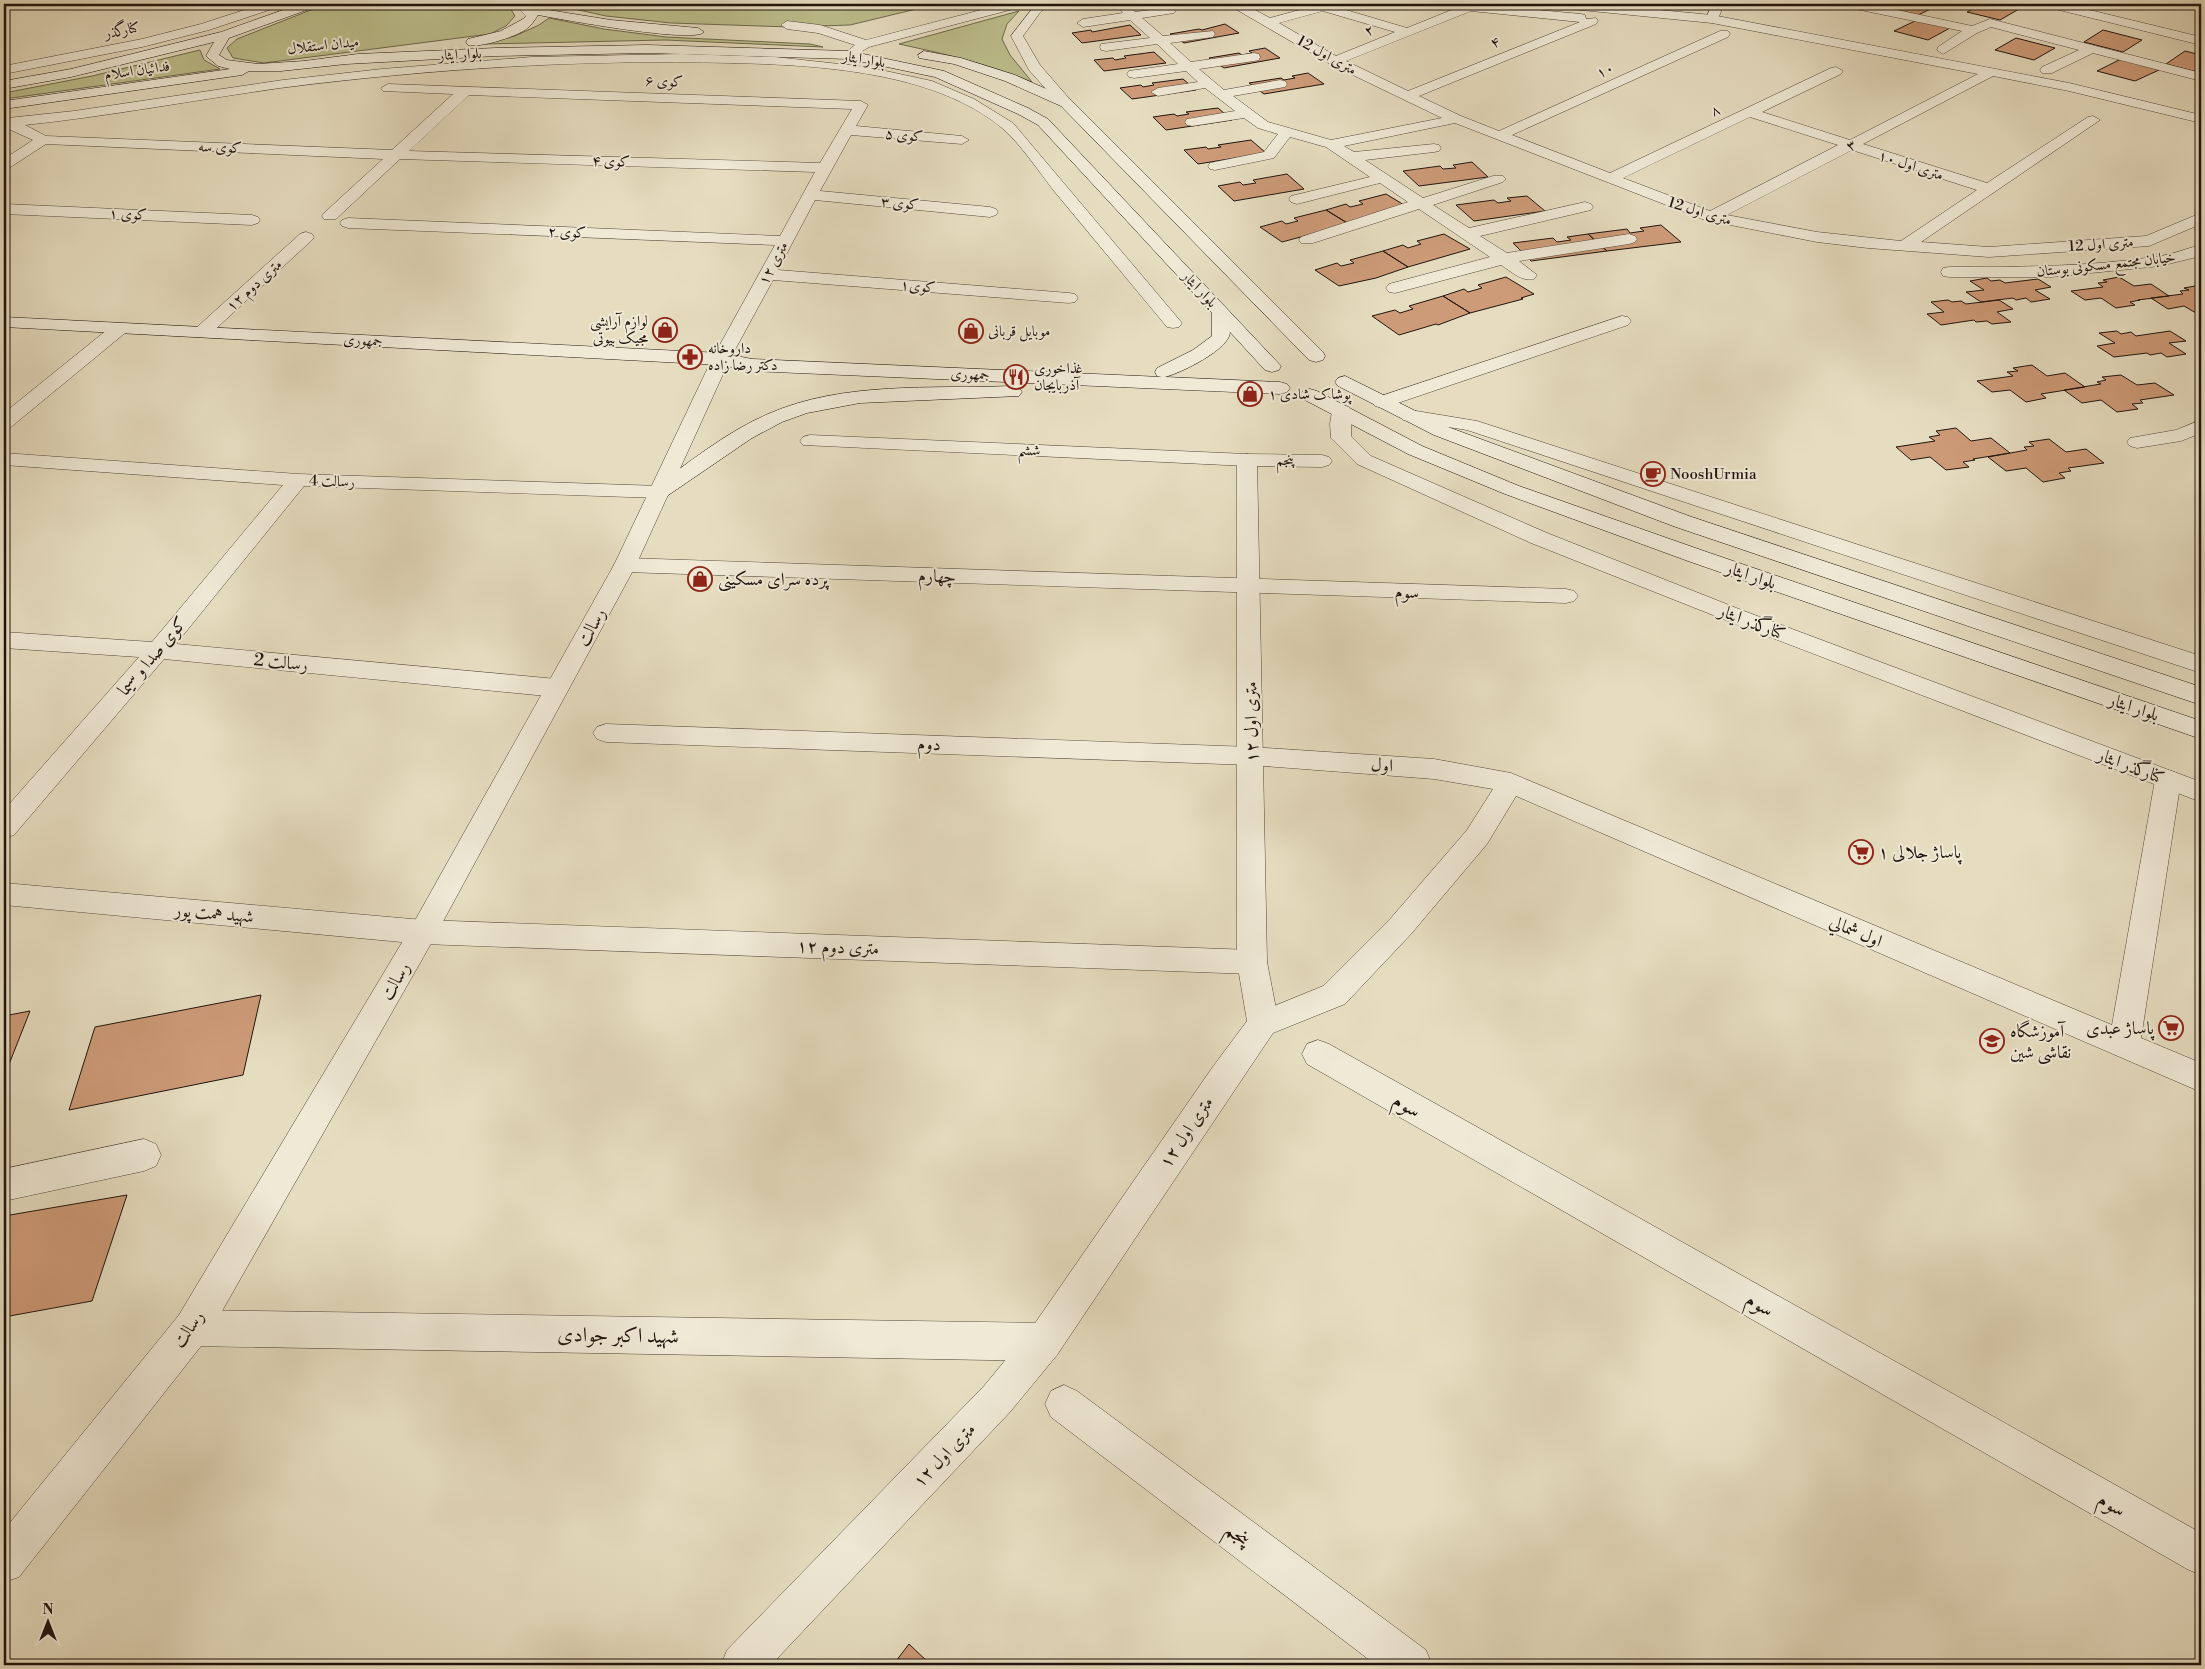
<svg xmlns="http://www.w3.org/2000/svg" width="2205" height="1669" viewBox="0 0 2205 1669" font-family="'Libre Bodoni',Amiri,serif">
<rect width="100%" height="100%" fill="#e6ddc0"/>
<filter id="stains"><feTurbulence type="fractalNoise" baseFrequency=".004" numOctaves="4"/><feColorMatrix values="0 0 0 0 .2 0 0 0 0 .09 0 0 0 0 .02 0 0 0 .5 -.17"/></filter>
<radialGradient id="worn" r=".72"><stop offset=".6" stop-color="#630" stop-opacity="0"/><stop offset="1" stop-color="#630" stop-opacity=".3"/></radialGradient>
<!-- green -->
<path fill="#bdbf8d" stroke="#6e6a4e" d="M326 4H502L510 8 515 16 506 26 490 34 264 63 233 58 227 48 237 39Z
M552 4H937L850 25 790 27 671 23 606 16Z
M1019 11 1007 24 1002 39 1010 55 1032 82C989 64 945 54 899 44Z
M549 18 604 29 666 37 810 44 823 47 665 40 485 44 515 36 539 25Z
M200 50 204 60 220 69 4 99V93L92 76Z"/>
<!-- building -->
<path fill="#cd9b78" stroke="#20140e" d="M1898 4H1934L1939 5 1918 15 1889 8Z
M1983 4H1996L2019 9 2000 20 1967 12Z
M1917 20 1950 28 1928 40 1894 31Z
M1225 24 1239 33 1184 43 1170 34 1199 29 1202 30Z
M1130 25 1141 35 1082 43 1072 33 1091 30 1092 32Z
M2103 30 2142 40 2123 52 2084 42Z
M2016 38 2055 48 2034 60 1995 50Z
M1265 48 1280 58 1224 68 1209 58 1239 53 1242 55 1252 53 1249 51Z
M2185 51 2201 55V73L2166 64Z
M1154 52 1166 63 1104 71 1094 60 1113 58 1115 60 1126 58 1124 56Z
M2121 59 2159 70 2135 81 2097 71Z
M1308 73 1324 84 1264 94 1249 83 1281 78 1284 80 1295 78 1292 76Z
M1183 79 1196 90 1132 99 1120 88 1141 85 1143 87 1154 85 1152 83Z
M1218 108 1232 120 1166 130 1153 117 1174 114 1177 116 1189 114 1186 112Z
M1251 140 1266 153 1198 164 1184 150 1206 147 1208 149 1221 147 1218 145Z
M1472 162 1488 177 1419 186 1403 171 1440 166 1443 169 1456 168 1453 165Z
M1287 174 1304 189 1234 201 1218 186 1240 182 1243 185 1256 183 1253 180Z
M1386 194 1409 208 1349 224 1326 210 1346 204 1350 207 1363 204 1359 201Z
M1527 196 1545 211 1474 221 1456 205 1494 200 1498 203 1511 201 1507 198Z
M1326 210 1349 224 1282 242 1260 227 1282 221 1286 224 1298 221 1294 218Z
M1661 225 1681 242 1607 251 1588 234 1627 229 1630 233 1644 231 1640 228Z
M1444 234 1470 249 1408 267 1383 251 1403 245 1408 248 1421 244 1417 241Z
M1588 234 1607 251 1531 261 1513 243 1553 238 1557 242 1571 240 1567 237Z
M1383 251 1408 267 1376 278 1339 286 1315 270 1337 263 1341 266 1354 263 1350 260Z
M1506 277 1534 294 1521 298 1523 299 1470 313 1443 296 1464 289 1468 292 1482 288 1478 285Z
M2119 277 2134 286 2151 284 2169 296 2138 300H2140L2130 302 2135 305 2116 308 2101 298 2085 300 2071 291 2103 287 2098 283 2107 282 2103 280Z
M1987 278 1991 281 2000 280 2005 283 2038 279 2051 287 2035 290 2050 299 2031 302 2026 298 2016 300 2013 298 1981 302 1966 292 1984 290 1970 281Z
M2201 285V316L2184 306 2168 309 2151 298 2183 294 2180 291 2189 290 2184 288Z
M1443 296 1470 313 1438 325 1436 324 1399 335 1372 316 1395 310 1400 313 1413 309 1409 306Z
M1948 300 1952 302 1961 301 1966 304 1999 300 2013 309 1997 312 2011 322 1992 324 1987 321 1976 322 1974 320 1941 325 1927 314 1944 312 1931 302Z
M2117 331 2121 334 2131 332 2136 336 2170 331 2186 341 2169 343 2186 354 2167 357 2161 353 2150 355 2147 353 2114 357 2097 346 2115 343 2099 333Z
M2032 365 2047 376 2065 373 2085 387 2041 394 2046 398 2026 402 2010 390 1992 392 1977 381 2013 376 2007 372 2018 371 2013 368Z
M2121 375 2137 385 2155 383 2174 395 2140 400 2143 403 2132 404 2138 409 2117 412 2101 400 2082 403 2064 390 2101 384 2097 382 2106 380 2102 377Z
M1956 428 1971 441 1991 438 2010 453 1973 459 1975 460 1963 462 1969 467 1946 470 1930 457 1911 460 1896 447 1935 441 1929 437 1940 435 1936 431Z
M2049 439 2066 452 2086 449 2104 463 2068 468 2071 471 2059 473 2065 478 2043 482 2026 468 2006 471 1988 457 2027 450 2024 447 2034 446 2029 442Z
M261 995 243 1075 69 1110 95 1027Z
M30 1011 4 1077V1016Z
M127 1195 92 1301 4 1317V1216Z
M909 1644 931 1665H893Z"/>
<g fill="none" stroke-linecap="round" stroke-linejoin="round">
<defs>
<path id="minor" d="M4 4H27L21 8 4 10Z
M263 4H280L278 7 209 30 142 47 4 74V66L142 39 201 24Z
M1004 4H1023L1021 7 869 47 849 59 843 55 855 45 818 33 787 29 781 25 787 21 820 25 866 40Z
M1118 4H1127L1135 12 1174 7 1176 10 1174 13 1142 18 1163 36 1213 31 1215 34 1213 37 1170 43 1191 62 1254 53 1259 54 1260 57 1259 60 1254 61 1199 69 1224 90 1280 80 1285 81 1287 84 1285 87 1233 96 1268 122 1331 140 1442 118 1330 64 1232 7 1230 4H1244L1270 18 1321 4H1340L1336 7 1407 28 1454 9 1437 7 1435 4H1474L1581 14 1585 15 1586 19 1596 18 1598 21 1596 24 1419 96 1461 116 1499 131 1720 31H1728L1730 34 1728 37 1512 135 1610 173 1831 68 1836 67 1843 71 1841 74 1762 112 1850 140 1978 74 1712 23 1561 8 1555 4H1595L1712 15 2069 83 2201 115V123L2069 91 1993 76 1863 144 1987 183 2088 117 2093 116 2100 120 1921 242 1989 247 2146 236 2201 213V224L2149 246 1989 257 1868 248 1817 242 1705 220 1455 123 1344 146 1354 152 1434 144 1439 145 1441 148 1439 151 1434 152 1365 160 1423 198 1493 176H1503L1506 179 1503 182 1433 205 1469 228 1585 202 1591 204 1593 207 1591 210 1480 236 1507 253 1629 234 1635 236 1637 239 1635 242 1629 244 1519 261 1537 275 1534 279C1521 282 1511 271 1501 265L1395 293 1389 292 1386 288 1389 284 1490 257 1419 209 1313 243H1301L1299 240 1301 237 1408 202 1380 183 1297 204 1291 202 1289 199 1291 196 1370 177 1326 147 1290 137 1274 158 1215 170 1210 169 1208 166 1210 163 1264 152 1278 134 1258 128 1244 118 1192 126 1187 125 1185 122 1187 119 1235 111 1205 88 1158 96 1151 92 1158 88 1198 82 1186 71 1134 78 1129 77 1127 74 1129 71 1178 64 1157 44 1106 51 1101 50 1100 47 1101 44 1150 38 1130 20 1083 27 1077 23 1083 19 1123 13 1116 6ZM1323 11 1395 32 1336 56 1279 23ZM1471 11 1580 22 1408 91 1346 61ZM1750 117 1838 145 1710 211 1623 178ZM1852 150 1977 190 1901 241 1817 232 1727 215Z
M1845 4H1892L1888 8 1972 26 1990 19 2201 73V81L2093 53 2052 73H2042L2040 70 2042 67 2079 50 1991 27 1977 33 1943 54 1937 50 1938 47 1962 31 1851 8Z
M2045 4H2065L2201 37V45L2047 7Z
M682 54 775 57 867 67 932 81 974 99 1013 123 1182 323 1179 327 1173 328 1167 327C1129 282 1092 236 1054 191 1040 173 1019 142 1002 128 934 71 816 65 732 63 581 59 430 69 280 88 195 100 110 116 25 125L46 136 392 150 453 94 383 91 381 88 388 84 861 101 868 105 856 126 962 136 969 140 962 144 851 135 820 191 990 207 996 209 998 212 996 215 990 217 815 200 778 270 1069 293 1075 294 1078 298 1075 302 1069 303 773 280 730 359 728 363 721 365 714 363 712 359 775 245 348 228 342 226 340 223 342 220 348 218 780 236 815 172 400 159 336 219H324L322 216 324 213 383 159 46 144 9 168 4 169V159L33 140 4 127V119L8 118 74 111 283 80 382 69 532 57ZM469 95 852 109 820 163 409 151Z
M4 204 252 215 258 217 260 220 258 223 252 225 4 214Z
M306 232 312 234 314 237 312 240 208 336 202 337 196 336 193 332 196 328 300 234Z
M2201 245V256L2160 266 2051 277H1949L1943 276 1941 272 1943 268 1949 267C2020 267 2090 267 2160 256 2175 254 2187 248 2201 245Z
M1622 316 1628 317 1631 321 1628 325 1389 406 1382 408 1375 406 1372 402 1375 398Z
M119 324 125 325 128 329 125 333 11 427 4 429V413L113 325Z
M2201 420V433L2181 441 2137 448 2130 446 2127 442 2130 438 2176 430Z
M810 435 1247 454 1322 455 1329 457 1332 461 1329 465 1322 467 1247 466 803 445 800 441 803 437Z
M4 453 298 474 660 486 667 488 671 492 667 496 660 498 304 486 176 644 557 679 566 682 569 688 566 694 557 697 164 659 14 835 4 838V810L139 657 4 648V632L152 642 283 485 4 465Z
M625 558 1566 589 1574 591 1578 596 1574 601 1566 603 625 572 617 570 614 565 617 560Z
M606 724 1251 747 1434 759 1511 773 2112 1025 2155 780 2159 773 2168 770 2177 773 2181 780 2141 1038 2201 1063V1092L1516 796 1487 844 1411 934 1345 1004 1263 1037 1252 1033 1247 1024 1252 1015 1323 986 1391 918 1467 830 1493 789 1434 779 1251 765 606 742 597 739 593 733 597 727Z
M4 883 423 920 1252 950 1263 953 1267 962 1263 971 1252 974 423 944 4 905Z
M1318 1040 1329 1044 2201 1533V1575L2187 1569 1307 1064 1302 1054 1307 1044Z
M144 1139 156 1144 161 1155 156 1166 144 1171 4 1201V1169Z
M192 1310 1044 1323 1057 1329 1063 1342 1057 1355 1044 1361 192 1346 179 1341 174 1328 179 1315Z
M1064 1385 1077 1391 1426 1650 1432 1665H1376L1051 1417 1045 1404 1051 1391Z"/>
<path id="tertiary" d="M1036 4H1049L1039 14 1023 36 1040 65 1073 103 1071 106H1061L1029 70 1011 36Z
M1712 4H1724L1718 19 1712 23 1706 19Z
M721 353 728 355 730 359 636 565 433 940 205 1341 19 1577 4 1582V1530L179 1315 413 924 614 565 712 359 714 355Z
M1342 405 1349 407 1352 411 1351 436 1371 456 1547 533 1744 611 2201 782V802L1728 621 1531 543 1357 464 1331 438 1330 424 1332 411 1335 407Z
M1410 410 1477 421 2201 656V673L1467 430 1403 420 1400 416 1403 412Z
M1247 454 1254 456 1257 460 1267 962 1279 1024 1057 1355 1010 1412 771 1665H721L727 1650 984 1386 1031 1329 1212 1068 1247 1021 1237 962V460L1240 456Z"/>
<path id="secondary" d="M300 4H317L315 7 229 38 219 55 227 60 258 64 304 61 358 54 496 48 647 45 849 51 944 71 1028 108 1048 119 1281 366 1279 370 1272 372 1265 370 1230 332C1230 349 1181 373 1165 377L1280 382 1287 384 1290 388 1287 392 1280 394 752 371 721 365 4 327V317L721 353 752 359 1162 377 1157 376 1155 372 1157 368 1193 350 1212 336V313L1038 125 1018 114 935 77 849 59 647 53 496 56 346 64 281 71H249L242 75 4 109V101L230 69 218 66 206 56 214 42 71 77 4 89V81L71 69 221 32Z
M514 4H527L530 7 611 20 698 28 704 32C694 44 560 19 538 15 534 21 531 26 525 30 514 37 480 48 468 45L466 42 468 39 501 31 523 19 526 16Z
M924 51 961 58 1015 75 1071 100 1323 352 1325 356 1323 360 1316 362 1309 360 1061 106 1005 81 954 64 919 58 918 55Z
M1345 376 1448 427 1689 516 2201 687V705L1673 526 1434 435 1338 386 1335 382 1338 378Z
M1012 386 1019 388 1022 392 1019 396 860 403 807 413 782 422 752 438 667 496 660 498 653 496 649 492 653 488C690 462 726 432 768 414 843 381 932 389 1012 386Z
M1310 389 1317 391 1422 446 1519 486 1704 551 2201 721V739L1688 561 1505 494 1408 454 1303 399 1300 395 1303 391Z"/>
</defs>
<!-- minor casing -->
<use href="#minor" stroke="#52463a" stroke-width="1"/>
<!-- tertiary casing -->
<use href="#tertiary" stroke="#52463a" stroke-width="1"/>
<!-- secondary casing -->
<use href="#secondary" stroke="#20140e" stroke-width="1"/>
<!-- minor -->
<use href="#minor" fill="#efe9d6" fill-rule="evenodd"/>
<!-- tertiary -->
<use href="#tertiary" fill="#efe9d6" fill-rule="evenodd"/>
<!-- secondary -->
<use href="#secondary" fill="#efe9d6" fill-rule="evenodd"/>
</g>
<!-- icons -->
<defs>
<symbol id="shop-ring" viewBox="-11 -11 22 22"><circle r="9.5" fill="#efe9d6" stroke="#8f2418" stroke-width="1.5"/><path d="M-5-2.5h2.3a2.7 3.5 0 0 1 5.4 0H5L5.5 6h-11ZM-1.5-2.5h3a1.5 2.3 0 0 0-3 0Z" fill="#8f2418"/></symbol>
<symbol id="pharmacy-ring" viewBox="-11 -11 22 22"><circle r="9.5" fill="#efe9d6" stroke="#8f2418" stroke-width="1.5"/><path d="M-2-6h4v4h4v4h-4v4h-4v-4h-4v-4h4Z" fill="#8f2418"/></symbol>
<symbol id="restaurant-ring" viewBox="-11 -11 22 22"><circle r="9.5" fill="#efe9d6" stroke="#8f2418" stroke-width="1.5"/><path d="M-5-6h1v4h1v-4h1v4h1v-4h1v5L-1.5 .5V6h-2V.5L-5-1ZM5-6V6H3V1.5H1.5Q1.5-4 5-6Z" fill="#8f2418"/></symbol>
<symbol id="cafe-ring" viewBox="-11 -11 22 22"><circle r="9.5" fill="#efe9d6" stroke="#8f2418" stroke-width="1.5"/><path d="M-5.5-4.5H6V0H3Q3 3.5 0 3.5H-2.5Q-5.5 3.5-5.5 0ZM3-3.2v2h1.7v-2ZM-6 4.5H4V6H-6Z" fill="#8f2418"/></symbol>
<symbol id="supermarket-ring" viewBox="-11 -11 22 22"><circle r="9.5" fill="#efe9d6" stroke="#8f2418" stroke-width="1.5"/><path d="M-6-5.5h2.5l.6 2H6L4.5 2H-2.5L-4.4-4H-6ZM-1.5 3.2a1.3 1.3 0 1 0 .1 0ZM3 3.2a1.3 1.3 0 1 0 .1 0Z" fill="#8f2418"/></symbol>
<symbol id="school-ring" viewBox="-11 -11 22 22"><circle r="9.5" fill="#efe9d6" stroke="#8f2418" stroke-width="1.5"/><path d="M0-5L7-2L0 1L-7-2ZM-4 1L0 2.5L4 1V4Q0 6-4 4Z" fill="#8f2418"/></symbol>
</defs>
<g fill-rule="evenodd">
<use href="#shop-ring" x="651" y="316" width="28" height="28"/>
<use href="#shop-ring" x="957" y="317" width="28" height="28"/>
<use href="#pharmacy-ring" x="676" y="343" width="28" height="28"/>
<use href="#restaurant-ring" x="1002" y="363" width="28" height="28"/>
<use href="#shop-ring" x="1236" y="380" width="28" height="28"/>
<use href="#cafe-ring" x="1639" y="460" width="28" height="28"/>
<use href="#shop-ring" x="686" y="565" width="28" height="28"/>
<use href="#supermarket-ring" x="1847" y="838" width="28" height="28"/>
<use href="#supermarket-ring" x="2157" y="1014" width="28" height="28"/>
<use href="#school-ring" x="1978" y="1027" width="28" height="28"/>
</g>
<g text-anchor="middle" stroke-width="4" stroke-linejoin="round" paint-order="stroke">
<!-- far-street labels -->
<g font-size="15" fill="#20140e" stroke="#efe9d6">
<text transform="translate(122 30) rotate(-11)" y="5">کنارگذر</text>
<text transform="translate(1369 30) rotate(-22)" y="5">۲</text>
<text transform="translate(1495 42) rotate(-22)" y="5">۴</text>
<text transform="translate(323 45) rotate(-6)" y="5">میدان استقلال</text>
<text transform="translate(460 54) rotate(-3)" y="5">بلوار ایثار</text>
<text transform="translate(1327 55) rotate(29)" y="5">12 متری اول</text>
<text transform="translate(864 59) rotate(9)" y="5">بلوار ایثار</text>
<text transform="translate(137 70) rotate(-8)" y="5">فدائیان اسلام</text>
<text transform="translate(1605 70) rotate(-24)" y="5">۱۰</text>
<text transform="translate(664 81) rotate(2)" y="5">کوی ۶</text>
<text transform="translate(1715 110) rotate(-25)" y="5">۸</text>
<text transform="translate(904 135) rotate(5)" y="5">کوی ۵</text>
<text transform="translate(1851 145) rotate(-28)" y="5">۳</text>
<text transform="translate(220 147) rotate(2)" y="5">کوی سه</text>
<text transform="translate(611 161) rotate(2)" y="5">کوی ۴</text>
<text transform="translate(1911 165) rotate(18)" y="5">۱۰ متری اول</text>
<text transform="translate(900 203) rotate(5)" y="5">کوی ۳</text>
<text transform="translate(1700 211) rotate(17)" y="5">12 متری اول</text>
<text transform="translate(128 214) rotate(2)" y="5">کوی ۱</text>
<text transform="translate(567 232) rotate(2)" y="5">کوی ۲</text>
<text transform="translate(2101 244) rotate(-4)" y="5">12 متری اول</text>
<text transform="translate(773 263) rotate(-62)" y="5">۱۲ متری</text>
<text transform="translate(2106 264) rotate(-6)" y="5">خیابان مجتمع مسکونی بوستان</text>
<text transform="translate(254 285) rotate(-42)" y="5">۱۲ متری دوم</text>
<text transform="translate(918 286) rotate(5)" y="5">کوی۱</text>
<text transform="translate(1200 289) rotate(47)" y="5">بلوار ایثار</text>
<text transform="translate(363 340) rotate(3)" y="5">جمهوری</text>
<text transform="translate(970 374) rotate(2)" y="5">جمهوری</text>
<text transform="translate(1029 450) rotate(2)" y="5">ششم</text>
<text transform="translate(1285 460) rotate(1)" y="5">پنجم</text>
<text transform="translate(332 481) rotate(2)" y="5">رسالت 4</text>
</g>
<!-- far-poi labels -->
<g font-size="15" fill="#20140e" stroke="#efe9d6" text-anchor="start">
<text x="648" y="326" text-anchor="end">لوازم آرایشی<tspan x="648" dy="17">مجیک بیوتی</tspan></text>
<text x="988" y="336">موبایل قربانی</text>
<text x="708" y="353">داروخانه<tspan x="708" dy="17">دکتر رضا زاده</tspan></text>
<text x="1034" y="373">غذاخوری<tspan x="1034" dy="17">آذربایجان</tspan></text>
<text x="1268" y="399">پوشاک شادی ۱</text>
<text x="1670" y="479">NooshUrmia</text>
</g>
<!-- street labels -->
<g font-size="18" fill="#20140e" stroke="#efe9d6">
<text transform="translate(1751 575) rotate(19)" y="6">بلوار ایثار</text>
<text transform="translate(937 576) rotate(2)" y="6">چهارم</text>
<text transform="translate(1407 592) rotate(2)" y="6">سوم</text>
<text transform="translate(1752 622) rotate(21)" y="6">کنارگذر ایثار</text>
<text transform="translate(591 627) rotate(-61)" y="6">رسالت</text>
<text transform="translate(152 656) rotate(-50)" y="6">کوی صدا و سیما</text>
<text transform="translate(281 662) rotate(6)" y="6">رسالت 2</text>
<text transform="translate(2134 707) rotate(19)" y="6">بلوار ایثار</text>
<text transform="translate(1251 722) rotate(-91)" y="6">۱۲ متری اول</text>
<text transform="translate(929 744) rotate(2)" y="6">دوم</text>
<text transform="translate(1382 765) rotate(4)" y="6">اول</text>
<text transform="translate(2131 766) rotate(21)" y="6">کنارگذر ایثار</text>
<text transform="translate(214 913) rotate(5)" y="6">شهید همت پور</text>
<text transform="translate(1856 931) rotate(23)" y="6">اول شمالي</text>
<text transform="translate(838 947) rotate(2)" y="6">۱۲ متری دوم</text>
<text transform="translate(395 981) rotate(-60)" y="6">رسالت</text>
<text transform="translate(1186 1132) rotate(-56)" y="6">۱۲ متری اول</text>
<text transform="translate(188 1329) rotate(-55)" y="6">رسالت</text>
<text transform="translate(944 1455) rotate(-46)" y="6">۱۲ متری اول</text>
</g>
<!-- poi labels -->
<g font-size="18" fill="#20140e" stroke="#efe9d6" text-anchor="start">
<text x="718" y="585">پرده سرای مسکینی</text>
<text x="1878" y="858">پاساژ جلالی ۱</text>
<text x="2154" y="1034" text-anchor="end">پاساژ عبدی</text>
<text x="2010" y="1037">آموزشگاه<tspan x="2010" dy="21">نقاشی شین</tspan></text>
</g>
<!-- near-street labels -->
<g font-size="21" fill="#20140e" stroke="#efe9d6">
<text transform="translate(1407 1105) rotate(30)" y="7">سوم</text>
<text transform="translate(1760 1304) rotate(30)" y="7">سوم</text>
<text transform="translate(618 1335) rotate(1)" y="7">شهید اکبر جوادی</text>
<text transform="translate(2112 1504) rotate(30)" y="7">سوم</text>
<text transform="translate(1238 1534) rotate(37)" y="7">پنجم</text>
</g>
</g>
<!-- margin -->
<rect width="2205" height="1669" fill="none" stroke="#e6ddc0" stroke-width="20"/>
<rect x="5" y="5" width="2195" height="1659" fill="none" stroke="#20140e" stroke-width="2.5"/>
<rect x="10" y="10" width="2185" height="1649" fill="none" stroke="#20140e"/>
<!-- north arrow -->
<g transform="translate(48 1622)" stroke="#efe9d6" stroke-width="4" paint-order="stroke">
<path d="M0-4L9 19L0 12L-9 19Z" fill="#20140e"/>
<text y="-8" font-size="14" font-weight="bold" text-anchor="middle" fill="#20140e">N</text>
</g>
<rect width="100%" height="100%" filter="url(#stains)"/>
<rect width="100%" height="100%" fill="url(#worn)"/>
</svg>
